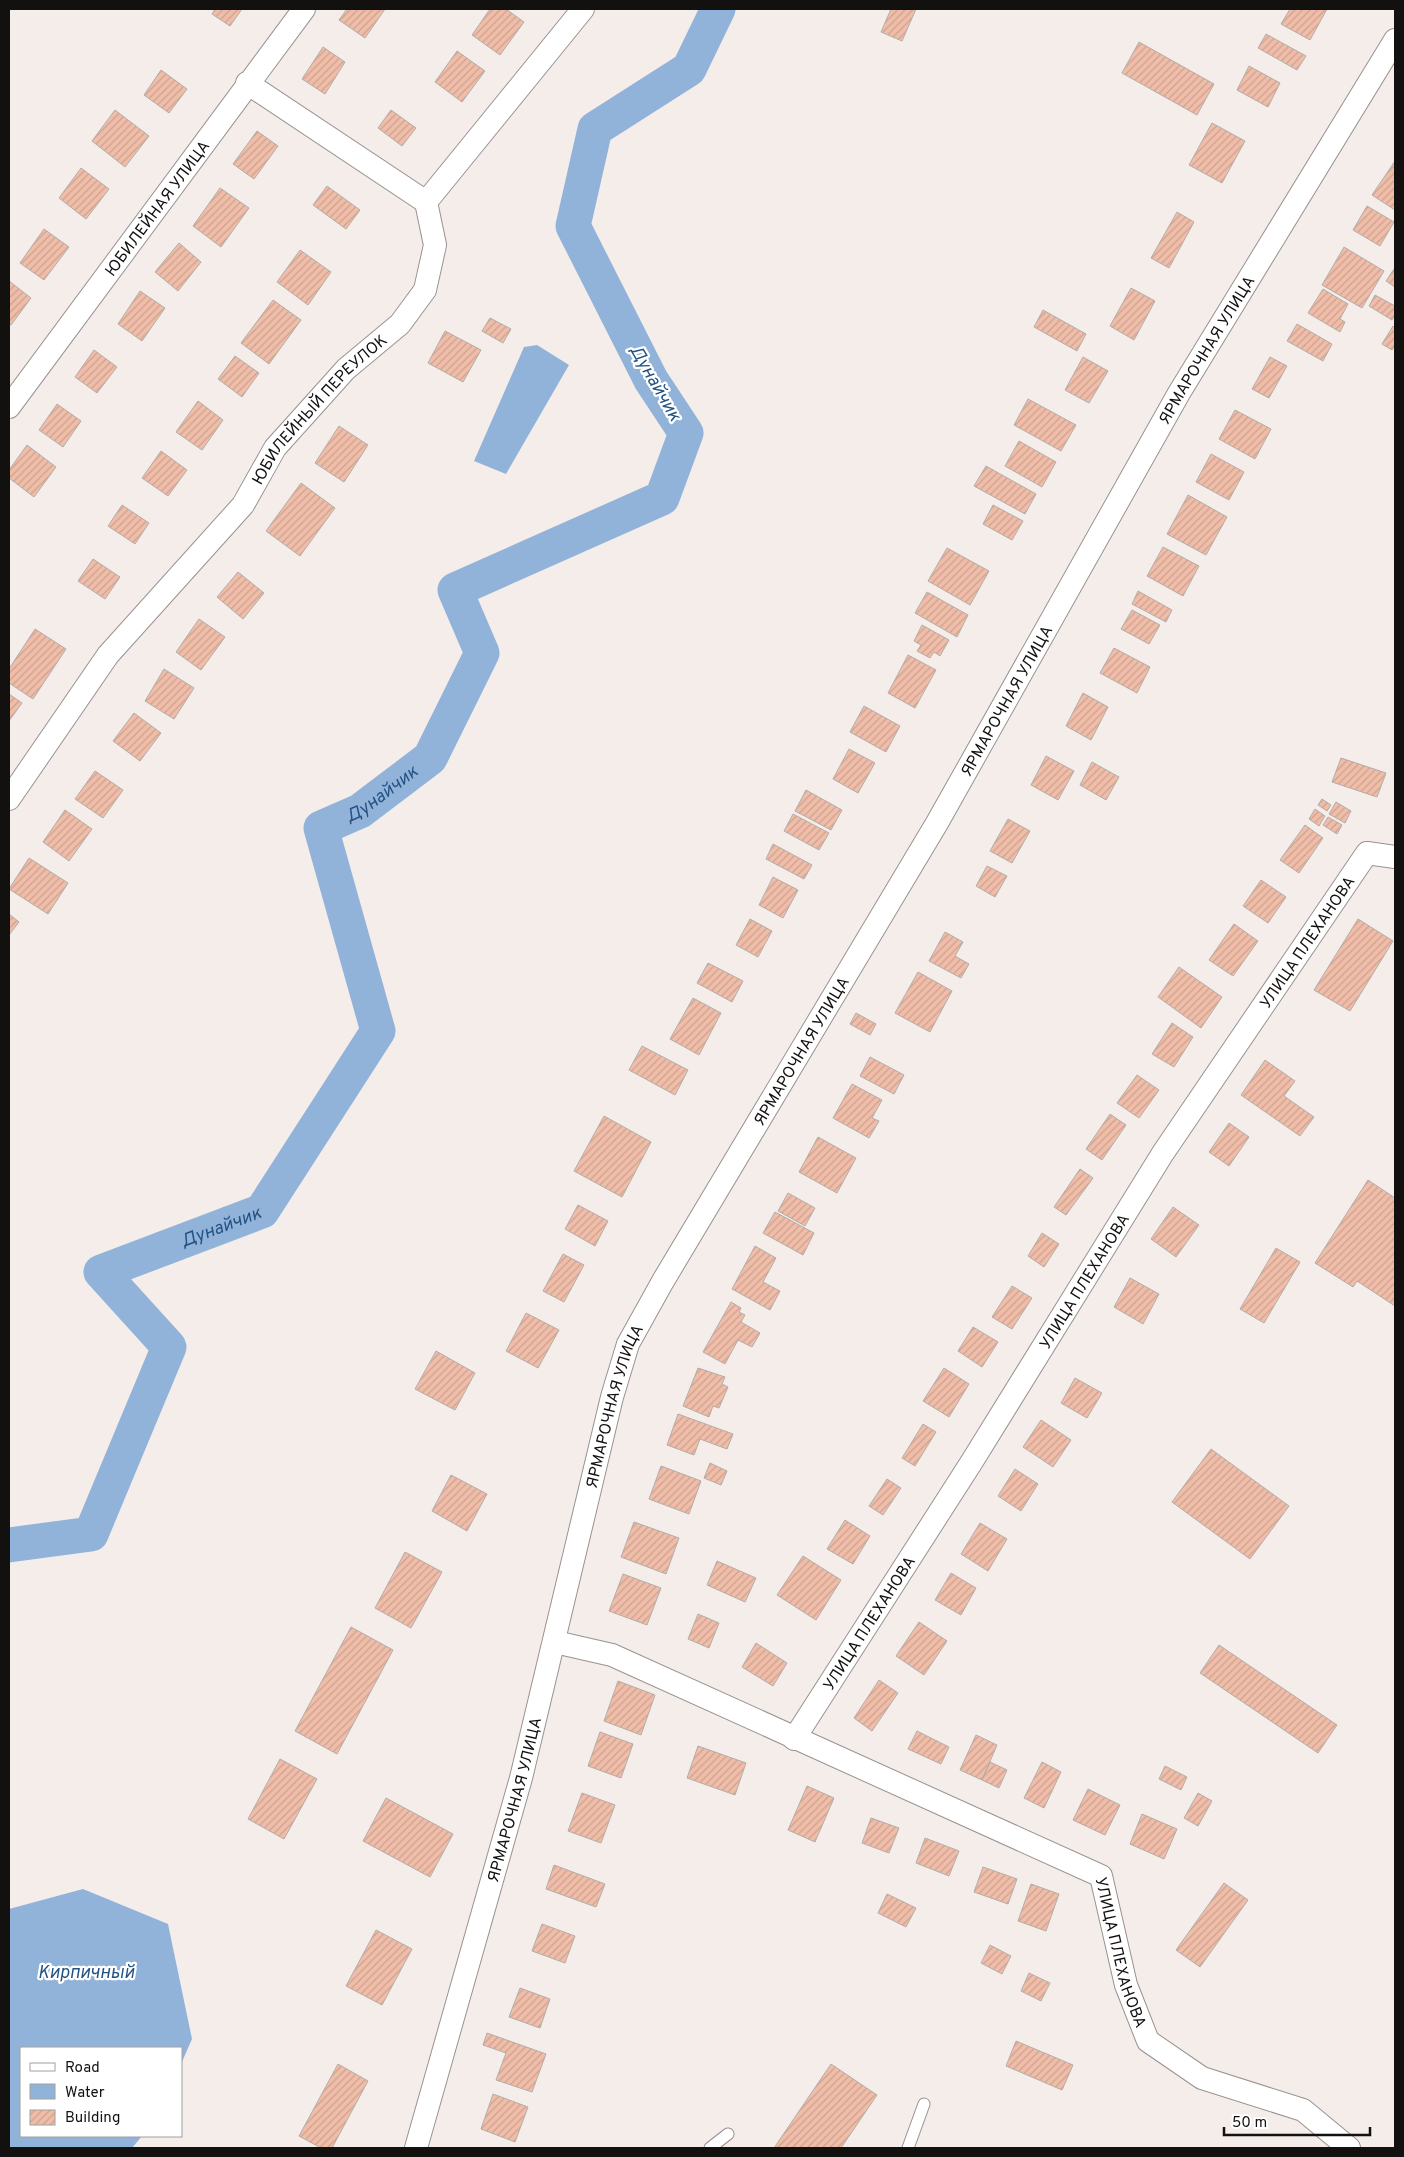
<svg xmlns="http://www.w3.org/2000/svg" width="1404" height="2157" viewBox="0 0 1404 2157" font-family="Overpass,sans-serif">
<defs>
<pattern id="building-hatch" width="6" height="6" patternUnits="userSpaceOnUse" patternTransform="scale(1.25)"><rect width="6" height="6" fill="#f0bda8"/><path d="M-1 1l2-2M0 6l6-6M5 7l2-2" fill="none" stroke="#cda190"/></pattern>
</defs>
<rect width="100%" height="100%" fill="#f4edea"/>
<!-- water -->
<path fill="#92b3d9" d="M537 345 569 365 506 474 474 461 524 347Z
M83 1889 168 1924 192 2039 181 2064V2048H21V2136H142L132 2148H9V1909Z"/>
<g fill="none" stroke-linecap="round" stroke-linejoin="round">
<!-- river -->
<path stroke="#92b3d9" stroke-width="35" id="s1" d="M9 1545 91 1534 169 1347 101 1272 262 1211 378 1031 321 828 360 811 430 758 482 653 455 590 662 498 686 433 651 380 573 226 595 129 689 69 718 9"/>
</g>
<!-- building -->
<path fill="url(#building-hatch)" stroke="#b3adaa" d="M215 9H242L230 26 212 14Z
M347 9H385L365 38 339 20Z
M490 9H506L524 22 500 55 472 35Z
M891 9H916L902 41 881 32Z
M1290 9H1327L1310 40 1281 24Z
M1266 34 1306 56 1297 70 1258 48Z
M1139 42 1214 84 1197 115 1122 73Z
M323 47 345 62 325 94 302 79Z
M457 51 485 71 462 102 435 82Z
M1249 66 1280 83 1268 107 1237 90Z
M161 70 187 89 169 113 144 95Z
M115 110 149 136 125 167 92 141Z
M391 110 416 128 402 146 378 128Z
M1212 123 1245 141 1222 183 1189 165Z
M257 131 278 146 254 179 233 164Z
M1395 161V210L1372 195Z
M81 168 109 189 86 219 59 198Z
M327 186 360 210 346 229 313 205Z
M220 188 249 208 221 247 193 226Z
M1367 206 1394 222 1380 246 1353 230Z
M1177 212 1194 222 1169 268 1151 258Z
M44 229 69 247 44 280 20 263Z
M179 243 201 262 178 291 155 272Z
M1344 247 1384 271 1362 308 1322 285Z
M300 250 331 272 308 305 277 282Z
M1394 269 1395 270V287L1386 281Z
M9 281 31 298 11 325 9 324Z
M1131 288 1155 301 1134 340 1110 326Z
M1323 289 1348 304 1340 319 1345 322 1340 332 1308 313Z
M140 291 165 308 142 341 118 324Z
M1375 295 1395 306V315L1392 320 1369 306Z
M273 300 301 320 269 364 241 343Z
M1043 310 1086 334 1077 351 1034 327Z
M490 318 511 329 503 343 482 331Z
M1297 324 1332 344 1323 361 1287 341Z
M1393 326 1395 328V346L1392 350 1382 344Z
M445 331 481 350 463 382 428 363Z
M94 350 117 367 97 393 75 377Z
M235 356 259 373 242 397 218 379Z
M1083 357 1108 371 1089 403 1065 390Z
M1270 357 1287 366 1269 398 1252 389Z
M1028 399 1076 425 1061 451 1014 425Z
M198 401 223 420 202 450 176 432Z
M57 404 81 421 63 447 39 430Z
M1235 410 1271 429 1255 459 1219 439Z
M339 426 368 445 344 482 315 463Z
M1019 441 1056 462 1042 487 1005 466Z
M27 445 56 467 34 497 9 478V470Z
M161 451 187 470 168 496 142 478Z
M1211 454 1244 472 1229 500 1196 482Z
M986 466 1036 494 1025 514 974 486Z
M301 483 335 508 300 556 266 531Z
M1188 495 1227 517 1206 555 1167 534Z
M122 505 149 523 135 544 108 526Z
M993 505 1023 521 1012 540 983 524Z
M1163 547 1199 566 1183 596 1147 576Z
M947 548 989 571 970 605 928 581Z
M93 559 120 577 105 599 78 581Z
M238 572 264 593 243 619 217 597Z
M1138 591 1172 610 1166 622 1132 604Z
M927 592 968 615 957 637 915 613Z
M1132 610 1160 625 1149 644 1121 629Z
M199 619 225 637 201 670 176 652Z
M922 625 949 640 940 656 934 652 930 658 917 651 921 645 914 641Z
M35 629 66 649 33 699 9 683V669Z
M1114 648 1150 667 1137 693 1100 673Z
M908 655 936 670 915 708 888 693Z
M164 669 194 688 174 719 145 701Z
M1083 693 1108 707 1091 740 1066 726Z
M9 694 22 703 9 721Z
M864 706 900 726 886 752 850 732Z
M134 713 161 733 140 761 113 741Z
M849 749 875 763 858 793 833 779Z
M1046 756 1074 771 1058 800 1031 785Z
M1341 758 1386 773 1377 797 1332 782Z
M1092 762 1119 777 1106 800 1080 785Z
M95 771 123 790 103 818 75 799Z
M806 790 842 810 831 830 795 811Z
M1322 799 1331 805 1327 811 1318 805Z
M1336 802 1351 811 1345 823 1329 814Z
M1315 809 1325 816 1319 826 1309 819Z
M65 810 92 829 69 861 43 842Z
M793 814 829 833 819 850 784 831Z
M1328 817 1342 825 1337 834 1323 825Z
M1008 819 1030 831 1012 863 990 851Z
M1305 825 1323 838 1299 873 1280 860Z
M773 844 812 865 804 879 766 859Z
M29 858 68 883 48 914 9 889Z
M987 866 1007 876 995 897 976 886Z
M773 877 798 890 783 918 759 905Z
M1261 880 1286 897 1268 923 1243 906Z
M9 914 19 922 9 935Z
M750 919 772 931 758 957 736 945Z
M1358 919 1393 941 1350 1011 1314 990Z
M1234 924 1258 941 1233 976 1209 960Z
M945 932 963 942 955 956 969 964 961 978 929 961Z
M708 963 743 981 732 1002 697 983Z
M1179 967 1222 997 1201 1028 1158 997Z
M918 972 952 991 930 1032 895 1013Z
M693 998 721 1013 699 1055 670 1039Z
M856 1013 876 1024 870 1035 850 1024Z
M1172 1023 1193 1037 1174 1067 1152 1054Z
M642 1046 688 1070 675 1095 629 1070Z
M870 1057 904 1075 894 1094 860 1076Z
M1265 1060 1295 1081 1284 1096 1314 1117 1300 1136 1241 1095Z
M1137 1075 1159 1090 1139 1118 1117 1103Z
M852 1084 882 1100 872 1118 879 1121 869 1138 833 1118Z
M1110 1114 1126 1125 1102 1160 1086 1149Z
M604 1116 651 1142 622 1197 574 1171Z
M1229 1123 1249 1137 1229 1166 1209 1152Z
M818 1137 856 1158 837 1193 799 1172Z
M1080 1169 1093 1178 1066 1215 1054 1207Z
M1368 1180 1395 1198V1306L1357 1281 1353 1287 1315 1263Z
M788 1193 815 1208 805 1226 778 1211Z
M578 1205 608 1221 595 1246 565 1229Z
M1173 1207 1199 1225 1176 1257 1151 1239Z
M775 1212 814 1233 803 1255 763 1233Z
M1042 1233 1059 1244 1044 1267 1028 1256Z
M755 1246 776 1258 763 1282 780 1291 770 1310 732 1289Z
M1276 1248 1300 1262 1264 1323 1240 1309Z
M563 1254 584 1265 564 1302 543 1291Z
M1130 1278 1159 1294 1143 1324 1114 1307Z
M1012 1286 1032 1298 1012 1329 992 1317Z
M731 1302 741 1308 739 1312 745 1315 741 1322 760 1333 752 1347 738 1340 725 1364 703 1352Z
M526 1313 559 1330 538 1368 506 1351Z
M973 1327 998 1342 982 1367 958 1351Z
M436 1351 475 1373 455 1410 415 1389Z
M698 1368 725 1377 722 1384 728 1387 719 1408 713 1406 709 1417 683 1406Z
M944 1368 969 1384 949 1417 923 1401Z
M1075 1378 1102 1393 1087 1418 1061 1403Z
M678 1414 733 1434 727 1449 700 1439 694 1455 667 1445Z
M1041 1420 1071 1440 1053 1467 1023 1447Z
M923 1424 936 1432 915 1466 902 1458Z
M1211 1449 1289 1506 1250 1559 1172 1502Z
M710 1463 727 1471 721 1485 704 1478Z
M661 1466 701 1481 689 1514 649 1499Z
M1015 1469 1038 1484 1021 1511 998 1496Z
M451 1475 487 1494 467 1531 432 1511Z
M887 1479 901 1488 883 1515 869 1506Z
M845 1520 870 1536 853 1564 827 1549Z
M634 1522 679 1538 666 1574 621 1557Z
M980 1523 1007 1539 988 1571 961 1554Z
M405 1552 442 1572 411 1628 375 1608Z
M803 1556 841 1580 816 1620 777 1595Z
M717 1561 756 1578 745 1602 707 1585Z
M951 1573 976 1588 961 1615 935 1600Z
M623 1574 661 1588 647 1625 609 1611Z
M698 1614 719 1623 709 1648 688 1639Z
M919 1622 947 1641 924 1675 896 1656Z
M351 1627 393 1650 337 1754 295 1731Z
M756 1643 787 1663 773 1686 742 1667Z
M1219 1645 1337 1725 1318 1753 1200 1673Z
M879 1680 898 1693 872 1731 854 1718Z
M618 1681 655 1695 641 1735 604 1721Z
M917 1731 949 1747 941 1764 908 1749Z
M600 1732 633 1744 621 1778 588 1766Z
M976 1735 997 1745 982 1780 960 1770Z
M698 1746 746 1763 735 1795 687 1778Z
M280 1759 317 1779 284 1839 248 1819Z
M990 1762 1007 1770 999 1788 982 1780Z
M1042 1762 1061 1772 1044 1808 1024 1798Z
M1165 1766 1187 1777 1181 1790 1159 1779Z
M807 1786 834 1798 815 1842 788 1830Z
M1088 1789 1120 1805 1105 1835 1073 1820Z
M582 1793 615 1805 601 1843 568 1831Z
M1198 1793 1212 1801 1198 1826 1184 1818Z
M386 1798 453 1834 430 1877 363 1841Z
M1142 1814 1177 1829 1164 1859 1130 1844Z
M871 1818 899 1828 889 1853 862 1843Z
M925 1838 959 1851 949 1876 916 1863Z
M554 1865 605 1884 596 1907 546 1889Z
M983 1867 1017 1879 1008 1904 974 1892Z
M1224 1883 1248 1900 1200 1967 1176 1950Z
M1031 1884 1059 1894 1046 1931 1018 1921Z
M887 1894 916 1908 906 1927 878 1913Z
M542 1924 575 1936 565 1963 532 1951Z
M376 1930 412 1949 382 2005 346 1986Z
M990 1945 1011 1956 1002 1974 981 1963Z
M1029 1973 1050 1983 1041 2001 1021 1991Z
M520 1988 550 1999 540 2028 509 2017Z
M487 2033 546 2054 532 2092 496 2080 506 2053 483 2045Z
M1016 2041 1073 2065 1062 2090 1006 2066Z
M338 2064 368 2081 332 2148H321L299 2136Z
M831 2064 877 2095 841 2148H774Z
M493 2094 528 2107 515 2142 481 2129Z"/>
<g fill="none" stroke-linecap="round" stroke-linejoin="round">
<defs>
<path id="lane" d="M710 2148 728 2134
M908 2148 924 2104"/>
<g id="street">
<path d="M247 83 426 202"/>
<path id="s2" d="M9 407 304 9"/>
<path id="s3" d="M9 799 108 655 243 505 275 448 346 369 400 324 425 290 435 245 426 202 583 9"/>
<path id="s4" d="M555 1642 612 1655 1101 1876 1126 1985 1148 2041 1202 2078 1303 2110 1349 2148"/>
<path id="s5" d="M794 1739 971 1463 1163 1153 1367 853 1395 857"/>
<path id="s6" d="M416 2148 521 1778 612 1397 628 1344 663 1281 937 823 1179 393 1395 40"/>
</g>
</defs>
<!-- lane casing -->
<use href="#lane" stroke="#999290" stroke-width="13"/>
<!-- street casing -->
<use href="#street" stroke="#999290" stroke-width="24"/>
<!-- lane -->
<use href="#lane" stroke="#fff" stroke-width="11"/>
<!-- street -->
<use href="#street" stroke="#fff" stroke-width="22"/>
</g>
<g text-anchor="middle" stroke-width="4.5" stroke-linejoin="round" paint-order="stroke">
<!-- street labels -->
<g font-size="16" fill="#131110" stroke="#fff">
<text dy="6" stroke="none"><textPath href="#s2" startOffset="248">ЮБИЛЕЙНАЯ УЛИЦА</textPath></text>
<text dy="6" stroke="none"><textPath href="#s6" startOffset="1982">ЯРМАРОЧНАЯ УЛИЦА</textPath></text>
<text dy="6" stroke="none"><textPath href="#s3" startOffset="500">ЮБИЛЕЙНЫЙ ПЕРЕУЛОК</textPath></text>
<text dy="6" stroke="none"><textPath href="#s6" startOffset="1578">ЯРМАРОЧНАЯ УЛИЦА</textPath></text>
<text dy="6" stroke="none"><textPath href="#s5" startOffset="948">УЛИЦА ПЛЕХАНОВА</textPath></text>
<text dy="6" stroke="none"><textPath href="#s6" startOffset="1172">ЯРМАРОЧНАЯ УЛИЦА</textPath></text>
<text dy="6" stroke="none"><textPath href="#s5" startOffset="542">УЛИЦА ПЛЕХАНОВА</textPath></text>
<text dy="6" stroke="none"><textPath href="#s6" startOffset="768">ЯРМАРОЧНАЯ УЛИЦА</textPath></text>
<text dy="6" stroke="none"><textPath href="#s5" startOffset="138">УЛИЦА ПЛЕХАНОВА</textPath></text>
<text dy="6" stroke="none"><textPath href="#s6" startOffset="362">ЯРМАРОЧНАЯ УЛИЦА</textPath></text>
<text dy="6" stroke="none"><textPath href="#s4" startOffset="674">УЛИЦА ПЛЕХАНОВА</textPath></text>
</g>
<!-- water labels -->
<g font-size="18" font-style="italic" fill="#245283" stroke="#fff">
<text transform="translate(656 383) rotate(60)" y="6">Дунайчик</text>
<text dy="6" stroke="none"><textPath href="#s1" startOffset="1054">Дунайчик</textPath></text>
<text dy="6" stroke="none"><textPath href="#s1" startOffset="515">Дунайчик</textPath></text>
<text x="86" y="1978">Кирпичный</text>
</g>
</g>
<!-- border -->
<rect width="1404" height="2157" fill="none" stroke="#131110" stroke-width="20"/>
<!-- legend -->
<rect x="20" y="2047" width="162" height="90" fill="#ffffff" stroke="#a1a09f"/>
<rect x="30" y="2063" width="25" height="8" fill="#ffffff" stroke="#a1a09f"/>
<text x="65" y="2072" font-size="15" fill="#131110">Road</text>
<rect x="30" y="2084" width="25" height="15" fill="#92b3d9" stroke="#a1a09f"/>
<text x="65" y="2097" font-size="15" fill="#131110">Water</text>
<rect x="30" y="2110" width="25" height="15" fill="url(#building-hatch)" stroke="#a1a09f"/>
<text x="65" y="2122" font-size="15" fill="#131110">Building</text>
<!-- scale -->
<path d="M1224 2127v8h146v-8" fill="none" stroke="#131110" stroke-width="2.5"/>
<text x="1232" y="2127" font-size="15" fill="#131110" stroke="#ffffff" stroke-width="4" paint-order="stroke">50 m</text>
</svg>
